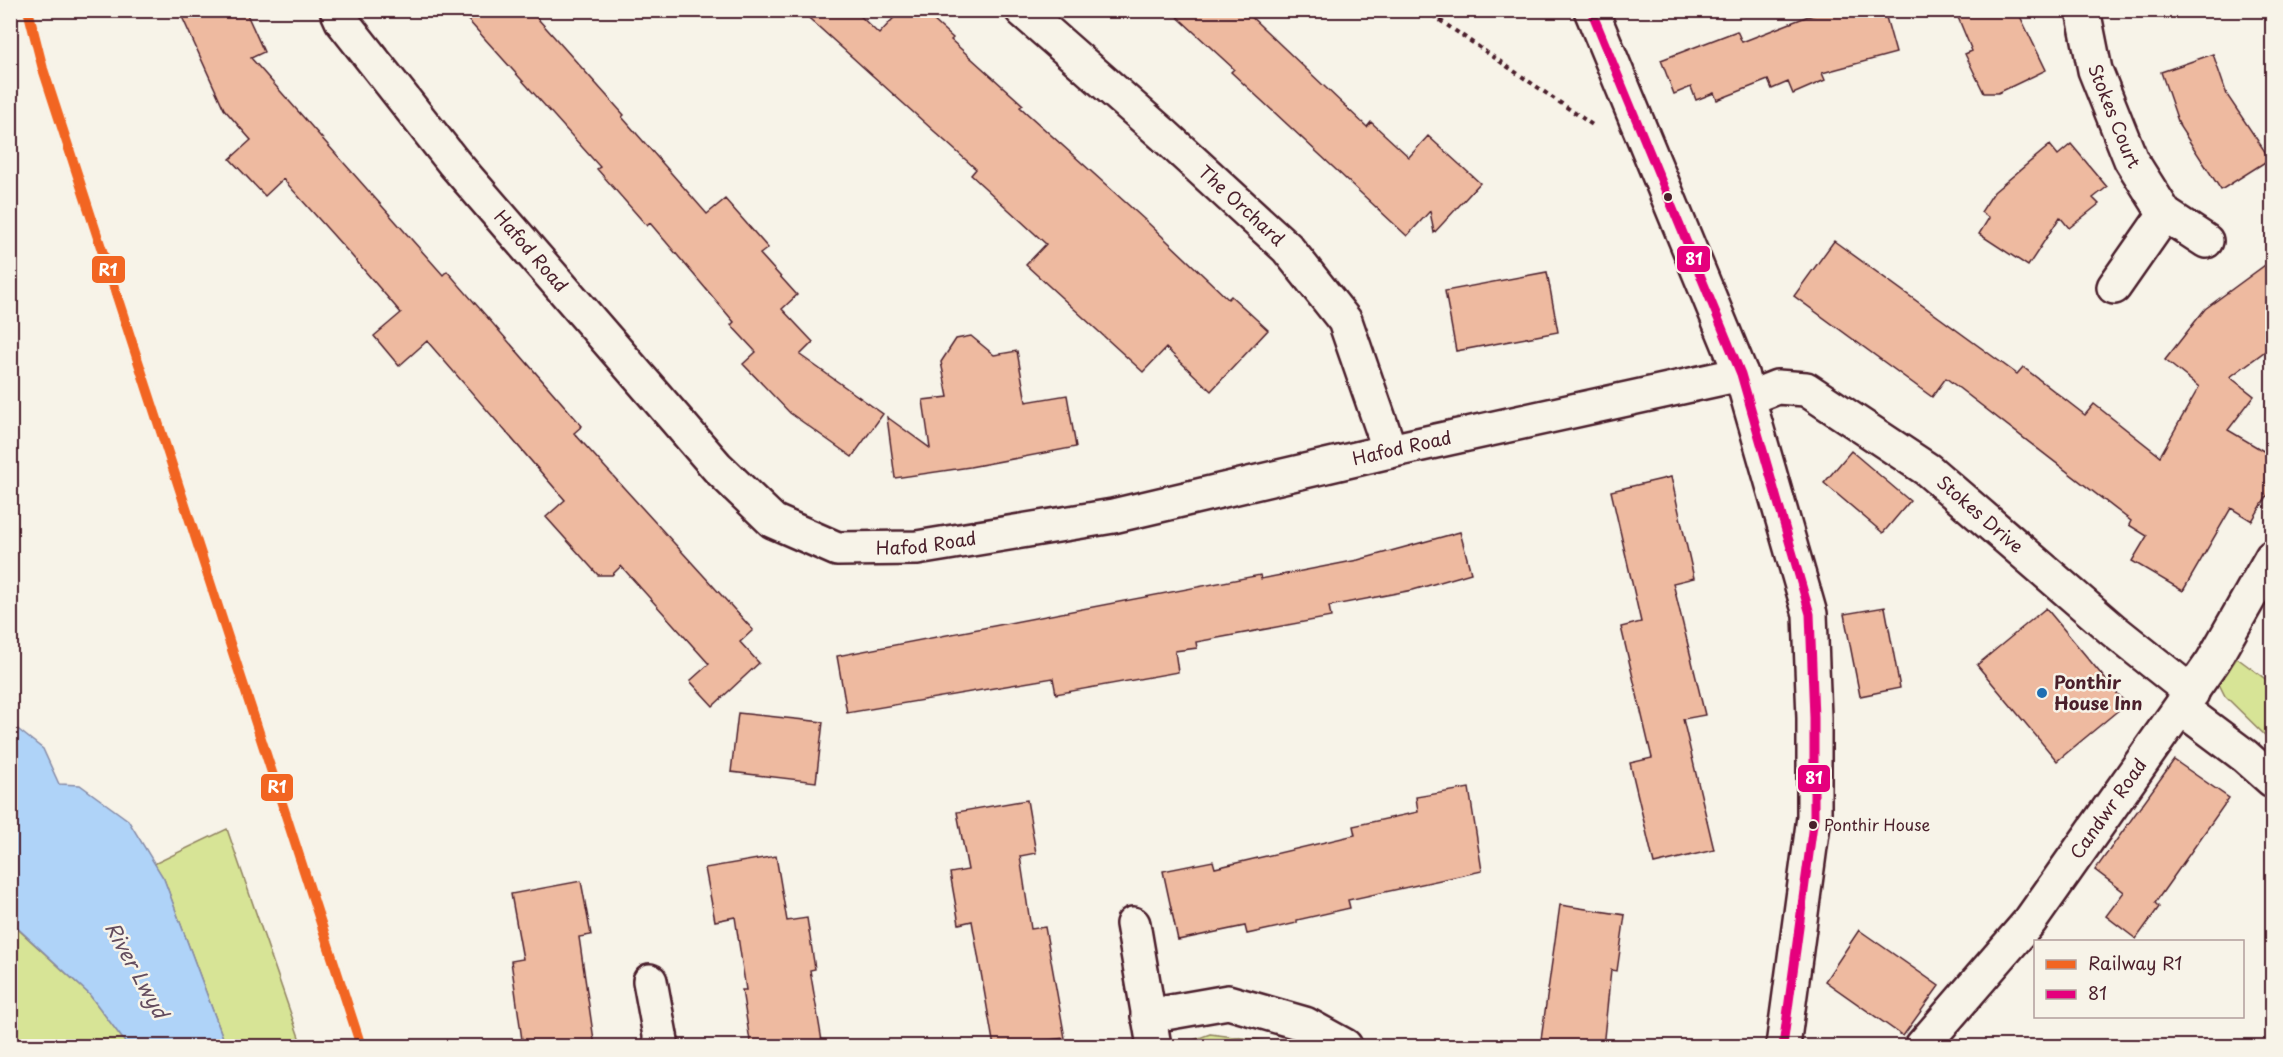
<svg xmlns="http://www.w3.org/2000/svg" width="2283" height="1057" viewBox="0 0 2283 1057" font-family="'Playpen Sans',sans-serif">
<rect width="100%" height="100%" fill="#f7f3e8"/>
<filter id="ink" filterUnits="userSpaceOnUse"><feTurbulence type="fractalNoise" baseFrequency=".0167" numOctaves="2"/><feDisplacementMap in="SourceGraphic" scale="12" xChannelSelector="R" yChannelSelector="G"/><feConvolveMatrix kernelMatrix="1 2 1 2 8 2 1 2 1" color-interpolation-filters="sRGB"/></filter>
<g filter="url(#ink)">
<!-- green -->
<path fill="#d7e496" stroke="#908260" stroke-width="1.5" d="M2237 658 2272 684V742L2225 696 2219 684Z
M227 829 302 1046H226L164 879 154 864Z
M10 922 89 994 128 1046H11Z
M1210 1034 1266 1041 1279 1046H1184L1185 1043Z"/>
<!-- water -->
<path fill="#afd3f8" stroke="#878ba6" stroke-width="1.5" d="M10 723 43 749 59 784 80 785 128 820 164 879 226 1046H128L89 994 11 922Z"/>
<!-- building -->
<path fill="#eebaa0" stroke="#4a1f2b" stroke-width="1.5" d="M179 10H245L264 52 251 58 443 275 447 271 582 426 574 433 753 630 740 642 759 663 713 706 690 681 709 664 621 566 612 575H598L546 517 565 500 427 341 399 366 374 336 401 313 352 256 283 179 265 196 230 159 251 140 224 109Z
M459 10H530L624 115 622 117 707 214 725 199 768 248 760 254 797 295 782 309 813 342 800 355 883 414 852 457 790 413 743 364 756 352 731 325 734 322 650 223 647 226 597 169 600 167Z
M800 10H854L879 34 901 10H922L953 38 951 40 1023 105 1020 107 1145 220 1228 299 1231 296 1268 330 1211 391 1166 348 1143 372 1026 265 1046 244 971 175 976 169Z
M1170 10H1244L1367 127 1371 122 1409 157 1428 136 1480 183 1434 233 1430 211 1407 236 1231 72 1234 69Z
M1831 10H1884L1896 53 1822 73 1825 80 1793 94 1788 82 1772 89 1768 80 1717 100 1714 93 1696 100 1691 87 1674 94 1661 60 1737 31 1742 42 1806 17Z
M1955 10H2017L2046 70 1998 93H1984L1965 54 1972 51Z
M2213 54 2227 95 2270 159 2221 190 2180 127 2161 72Z
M2071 144 2107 187 2093 198 2099 204 2069 228 2060 217 2028 266 1979 234 1989 218 1981 212 1994 192 2050 145 2058 155Z
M1834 241 2017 374 2023 367 2085 415 2094 404 2160 456 2199 387 2165 360 2205 309 2272 260V346L2230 377 2254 396 2228 430 2272 456V488L2252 521 2231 508 2183 591 2132 561 2147 536 2129 525 2131 521 1946 378 1932 397 1794 296Z
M1547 272 1558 332 1456 351 1445 291Z
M971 336 994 355 1017 351 1026 402 1067 395 1076 447 970 467 895 478 887 417 930 448 923 400 948 397 941 362 956 339Z
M1851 451 1910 501 1883 533 1824 483Z
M1671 477 1694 578 1673 583 1705 715 1683 719 1714 850 1654 864 1630 763 1652 758 1621 627 1641 622 1611 491Z
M1460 532 1471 573 1413 590 1329 606 1331 617 1196 642 1197 648 1175 651 1178 672 1056 694 1053 678 847 713 837 656 1260 575 1261 579 1358 560Z
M1885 607 1900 688 1860 696 1844 614Z
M2046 608 2126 704 2057 761 1977 665Z
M738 713 823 722 816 782 731 772Z
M2174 760 2229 798 2155 903 2159 907 2136 939 2106 916 2124 892 2095 870Z
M1469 788 1482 871 1348 900 1350 908 1297 920V923L1247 934 1245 926 1178 940 1163 871 1213 861 1215 868 1355 835 1353 826 1418 812 1416 797Z
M1027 800 1036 853 1020 856 1031 929 1045 927 1065 1038 994 1047 972 921 959 924 950 873 968 870 957 812Z
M776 856 787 921 807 918 815 969 810 970 823 1047H751L742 990H746L735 917 715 921 705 868Z
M581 881 591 935 579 937 595 1047H523L511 961 523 959 511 894Z
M1560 905 1625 915 1617 971 1611 970 1603 1047H1540Z
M1859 930 1939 986 1903 1036 1825 981Z"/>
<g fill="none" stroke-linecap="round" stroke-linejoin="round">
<defs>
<g id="minor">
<path id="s1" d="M337 10 342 21 454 163 717 467 773 521 837 549 917 548 1113 516 1390 451 1741 374"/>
<path id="s2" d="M1022 10 1164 135 1287 248 1345 321 1390 451"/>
<path id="s3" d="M2083 10 2095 70 2131 160 2165 214 2206 241"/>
<path d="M2114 287 2165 214"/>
<path id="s4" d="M1749 398 1777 387 1806 389 1928 470 2113 630 2192 693"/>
<path d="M2181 708 2245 756 2272 780"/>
<path d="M1133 924 1154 1046"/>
<path d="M650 981 662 1046"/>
<path d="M1148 1016 1228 1002 1305 1024 1345 1046"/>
<path id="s5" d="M1922 1046 2030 921 2213 661 2272 557"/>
</g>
<path id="secondary" d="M1591 10 1741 374 1810 614 1814 718V817L1783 1046"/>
</defs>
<!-- minor casing -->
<use href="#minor" stroke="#4a1f2b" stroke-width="38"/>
<!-- secondary casing -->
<use href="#secondary" stroke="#4a1f2b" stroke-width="38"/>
<!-- path -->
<path stroke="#4a1f2b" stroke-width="4" stroke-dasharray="4.5 4.5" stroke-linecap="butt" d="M1425 10 1594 126"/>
<!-- minor -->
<use href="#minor" stroke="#f7f3e8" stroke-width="33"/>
<!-- secondary -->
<use href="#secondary" stroke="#f7f3e8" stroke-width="33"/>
<defs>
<path id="bus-1" d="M1591 10 1741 374 1810 614 1814 718V817L1783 1046"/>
</defs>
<!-- bus-1 casing -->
<use href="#bus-1" stroke="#f7f3e8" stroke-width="14"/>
<!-- bus-1 -->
<use href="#bus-1" stroke="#e5007d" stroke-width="9"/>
<defs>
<path id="rail-1" d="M28 10 43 69 361 1046"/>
</defs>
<!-- rail-1 casing -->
<use href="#rail-1" stroke="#f7f3e8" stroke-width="15"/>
<!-- rail-1 -->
<use href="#rail-1" stroke="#f26522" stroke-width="10"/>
</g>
</g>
<!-- markers -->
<g fill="#4a1f2b" stroke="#f7f3e8" stroke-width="2">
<circle cx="1668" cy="197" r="5"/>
<circle cx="1813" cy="825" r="5"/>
</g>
<circle fill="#1f6fb2" stroke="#f7f3e8" stroke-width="2" cx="2042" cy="693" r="6"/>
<g text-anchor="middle" stroke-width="5" stroke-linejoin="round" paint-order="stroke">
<!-- bus labels -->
<g font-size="16" fill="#4a1f2b" stroke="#f7f3e8" text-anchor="start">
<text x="1824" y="831">Ponthir House</text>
</g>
<!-- street labels -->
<g font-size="18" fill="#4a1f2b" stroke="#f7f3e8">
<text dy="6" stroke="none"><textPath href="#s3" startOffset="111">Stokes Court</textPath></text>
<text dy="6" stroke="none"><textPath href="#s2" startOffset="294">The Orchard</textPath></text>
<text dy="6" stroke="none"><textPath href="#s1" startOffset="310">Hafod Road</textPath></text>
<text dy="6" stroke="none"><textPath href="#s1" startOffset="1318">Hafod Road</textPath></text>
<text dy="6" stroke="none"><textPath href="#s4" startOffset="274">Stokes Drive</textPath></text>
<text dy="6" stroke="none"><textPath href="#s1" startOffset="832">Hafod Road</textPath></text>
<text dy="6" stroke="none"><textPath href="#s5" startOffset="302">Candwr Road</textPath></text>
</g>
<!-- poi labels -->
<g font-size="18" font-weight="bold" fill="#4a1f2b" stroke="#f7f3e8" text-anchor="start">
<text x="2054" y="689">Ponthir<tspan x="2054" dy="21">House Inn</tspan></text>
</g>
<!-- water labels -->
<g font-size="20" font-style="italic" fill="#634c5e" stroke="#f7f3e8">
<text transform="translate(136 970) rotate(61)" y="7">River Lwyd</text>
</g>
</g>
<g stroke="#f7f3e8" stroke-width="2">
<rect x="1676" y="245" width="35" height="28" rx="6" fill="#e5007d"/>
<rect x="91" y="255" width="35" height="29" rx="6" fill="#f26522"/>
<rect x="1797" y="764" width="34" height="29" rx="6" fill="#e5007d"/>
<rect x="260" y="773" width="34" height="29" rx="6" fill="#f26522"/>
</g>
<g font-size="16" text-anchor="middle" font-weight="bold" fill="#fff">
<text x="1694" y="265">81</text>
<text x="108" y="276">R1</text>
<text x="1814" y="784">81</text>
<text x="277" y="793">R1</text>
</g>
<!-- margin -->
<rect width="2283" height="1057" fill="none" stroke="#f7f3e8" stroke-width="36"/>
<rect x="18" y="18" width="2247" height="1021" fill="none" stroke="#4a1f2b" stroke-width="2" filter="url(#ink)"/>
<!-- legend -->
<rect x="2034" y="940" width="210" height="78" fill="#f7f3e8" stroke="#b29e9c" stroke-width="1.5"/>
<rect x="2046" y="960" width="30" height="9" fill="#f26522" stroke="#b29e9c" stroke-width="1.5"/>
<text x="2088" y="970" font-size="18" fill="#4a1f2b">Railway R1</text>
<rect x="2046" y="990" width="30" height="9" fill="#e5007d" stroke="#b29e9c" stroke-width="1.5"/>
<text x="2088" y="1000" font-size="18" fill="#4a1f2b">81</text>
</svg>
